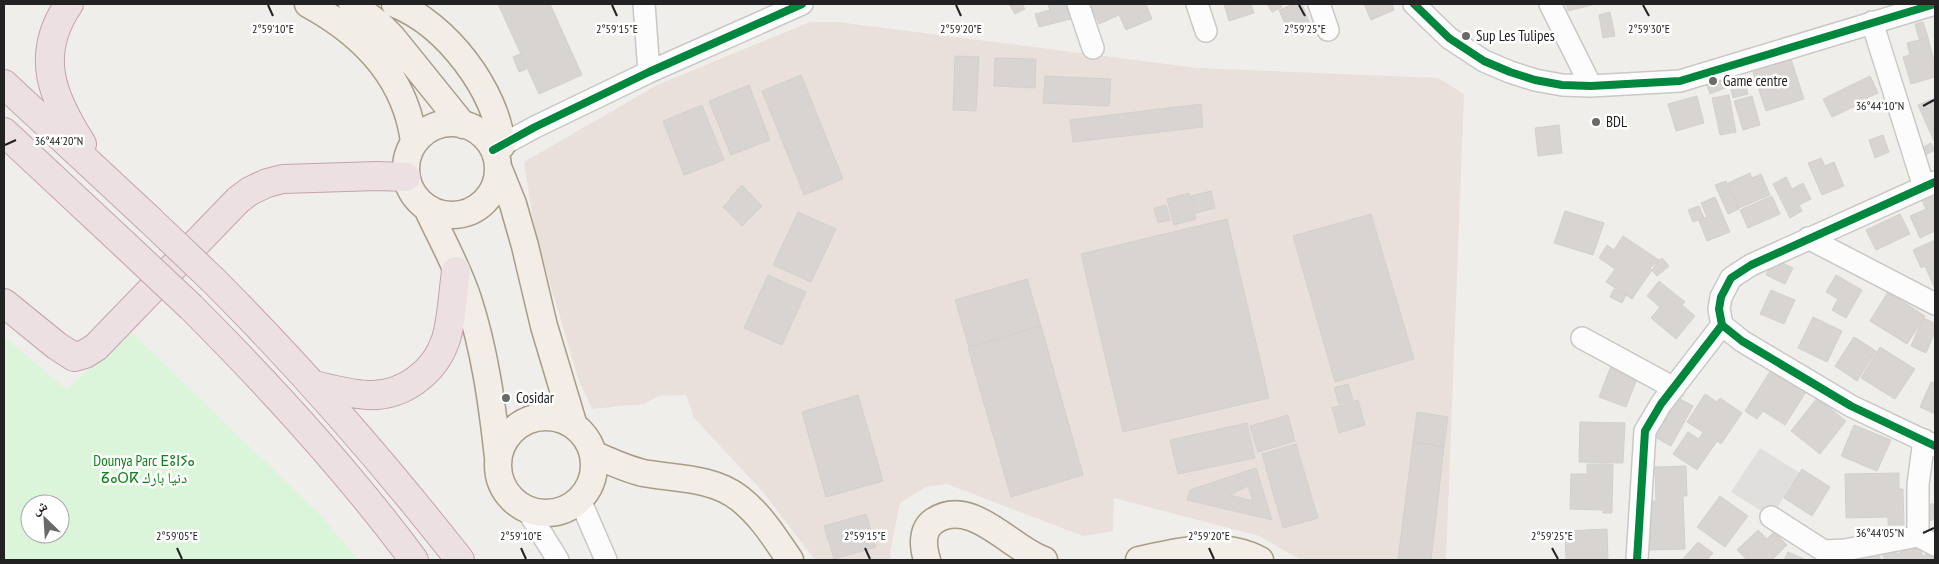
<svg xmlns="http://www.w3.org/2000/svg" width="1939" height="564" viewBox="0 0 1939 564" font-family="'PT Sans Narrow','Noto Naskh Arabic','Noto Sans Tifinagh',sans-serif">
<rect width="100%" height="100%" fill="#f0eeeb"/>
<!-- military -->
<path fill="#eae0db" d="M810 22H838L1198 68 1438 78 1464 94 1446 560H1301L1259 536 1114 498 1113 531 1083 536 947 484 926 487 900 503 890 553 891 560H815L763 492 694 418 686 395 659 396 644 404 592 409 578 378 535 233 524 162 657 85Z"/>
<!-- park -->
<path fill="#daf5da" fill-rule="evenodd" d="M130 331 320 515 358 560H4V337L67 390ZM30 504H60V534H30Z"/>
<!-- parking -->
<path fill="#e0dfde" d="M1760 448 1800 473 1771 517 1731 492Z"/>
<!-- building -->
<path fill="#d7d4d2" stroke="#d3d0cc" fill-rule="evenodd" d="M498 4H550L582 75 539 94Z
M1009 4H1022L1025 9 1015 14Z
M1048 4H1066L1071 19 1039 27 1035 14 1050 10Z
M1093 4H1146L1152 19 1126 30 1119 15 1099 24 1090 5Z
M1224 4H1251L1254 13 1229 21Z
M1267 4H1280L1282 7 1272 12Z
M1294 4H1302L1310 24 1289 33 1279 10Z
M1364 4H1392L1394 10 1371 20Z
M1566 4H1596L1568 11Z
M1610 12 1615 36 1603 38 1599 15Z
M1923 22 1928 37 1919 39 1915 24Z
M1928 38 1935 65V77L1911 84 1903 57 1910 55 1907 43Z
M520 54 526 69 519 72 513 57Z
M955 56 979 57 976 111 953 110Z
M995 58 1036 59 1035 88 994 86Z
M1791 59 1804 99 1766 111 1753 72Z
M1722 74 1728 87 1710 94 1705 81Z
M801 75 843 179 804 195 762 91Z
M1045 76 1111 79 1109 106 1043 103Z
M1870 76 1878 93 1867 98 1868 100 1832 117 1823 99Z
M749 85 770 140 731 155 709 101Z
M1746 86 1748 94 1733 98 1731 90Z
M1729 95 1736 132 1720 135 1712 98Z
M1697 96 1704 123 1676 131 1668 104Z
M1752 96 1760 125 1743 130 1734 101Z
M1935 98V141H1934L1918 105Z
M1201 104 1203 127 1073 142 1070 120Z
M702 105 724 160 684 175 663 121Z
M1559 125 1562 153 1538 156 1535 128Z
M1883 135 1889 152 1875 158 1869 140Z
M1931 143 1935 150 1922 157 1918 150Z
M1821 158 1825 166 1834 162 1844 186 1822 195 1808 163Z
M1750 173 1752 178 1761 174 1770 195 1739 208 1728 183Z
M1786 177 1792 189 1803 183 1811 199 1799 205 1802 211 1790 218 1773 184Z
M1726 181 1739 209 1728 214 1715 185Z
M742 185 762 206 742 226 723 207 731 199 730 198Z
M1211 191 1215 208 1196 213 1191 196Z
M1189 193 1196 219 1174 225 1167 199Z
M1935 194V231L1920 238 1910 216 1926 209 1922 200Z
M1772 196 1780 214 1748 228 1740 210Z
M1715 197 1730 232 1707 241 1699 221 1707 217 1701 203Z
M1166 205 1170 220 1158 223 1154 208Z
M1699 206 1704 218 1693 222 1688 210Z
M1565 211 1604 223 1593 255 1554 243Z
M798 212 836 229 811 282 773 265Z
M1371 214 1414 359 1335 382 1293 236Z
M1900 214 1910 234 1876 250 1866 230Z
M1227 219 1269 398 1123 432 1081 254Z
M1623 236 1659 260 1632 299 1606 282 1615 269 1599 258 1607 245 1614 250Z
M1935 240V289L1925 266 1921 268 1913 250Z
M1662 258 1669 266 1657 276 1650 268Z
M1774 259 1793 268 1785 284 1766 275Z
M768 275 806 292 782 345 744 328Z
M1836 275 1862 290 1846 318 1832 310 1838 299 1826 292Z
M1027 279 1041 326 969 347 955 300Z
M1659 281 1685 302 1682 305 1695 316 1676 339 1651 318 1660 307 1647 296Z
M1614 289 1626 295 1622 303 1610 297Z
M1771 290 1795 300 1784 324 1760 314Z
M1888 292 1925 316 1907 344 1870 321Z
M1813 317 1842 331 1827 362 1798 348Z
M1923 318 1935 323V332L1926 353 1911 346Z
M1041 326 1083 475 1011 497 968 348Z
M1854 337 1876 351 1857 381 1835 366Z
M1880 347 1915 369 1895 399 1861 378Z
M1611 366 1638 376 1626 407 1599 397Z
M1771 370 1806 392 1785 425 1763 411 1757 419 1745 411Z
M1931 382 1935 383V414L1920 407Z
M1348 384 1353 400 1339 404 1334 388Z
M1705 394 1717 402 1720 398 1742 413 1721 444 1717 441 1697 470 1673 454 1688 432 1699 439 1703 432 1687 422Z
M858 395 883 481 826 497 802 412Z
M1673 395 1693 406 1671 446 1651 435Z
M1817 398 1846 421 1820 454 1791 431Z
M1358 400 1365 425 1339 433 1332 408Z
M1417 412 1448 417 1444 447 1413 442Z
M1288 415 1295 441 1258 452 1250 426Z
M1580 422 1625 423 1623 463 1579 462Z
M1247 423 1255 458 1178 474 1170 440Z
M1854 425 1891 440 1877 471 1841 456Z
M1413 442 1444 447 1431 560 1398 559Z
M1296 444 1318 518 1283 528 1262 454Z
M1587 464H1613L1612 513H1603V510L1570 509 1571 474H1587Z
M1686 466 1687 496H1683L1685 549 1648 550 1646 501H1656L1655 467Z
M1256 468 1272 520 1187 500 1190 490ZM1248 486 1253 501 1230 495Z
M1802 469 1830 487 1812 516 1784 498Z
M1899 473V489H1903L1904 525H1888V517L1846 518 1845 474Z
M1720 496 1748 516 1725 547 1697 527Z
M1932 503 1935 507V517L1931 521 1922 510Z
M866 514 876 547 834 559 824 526Z
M1607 529 1608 560H1566L1565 531Z
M1758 530 1767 539 1774 532 1787 545 1772 560H1747L1737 550Z
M1698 542 1713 553 1707 560H1682Z
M1918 545 1923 556 1935 550V560H1885L1882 554 1895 548 1897 554Z
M1876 547 1881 560H1845Z
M1788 552 1806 560H1784Z"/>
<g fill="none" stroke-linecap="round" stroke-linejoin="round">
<defs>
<path id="minor" d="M644 4 649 72
M1078 4 1093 48
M1197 4 1206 31
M1319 4 1328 30
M1414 4 1449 38 1484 61 1510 72 1535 80 1562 85 1591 86 1680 81 1935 4
M1550 4 1591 86
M1872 22 1924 187
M493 150 535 127 649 72 802 4
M1935 182 1751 265 1731 278 1721 297 1719 309 1722 325 1742 341 1851 406 1935 446
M1808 238 1935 304
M1582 338 1674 388
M580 500 606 560
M527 510 558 560
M1771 517 1824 551 1845 550 1918 536 1935 545
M1918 536V484L1924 440
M1637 560 1645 431 1661 404 1722 325"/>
<path id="major" d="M308 4C363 34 406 77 414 142
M352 4 379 24 392 37 463 125
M395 4C447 25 496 90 502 145
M406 169a46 46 0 1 1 92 0a46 46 0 1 1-92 0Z
M498 167 513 204 525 246 544 326 574 426
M427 208C441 238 458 268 468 299 485 351 492 404 498 457
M498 465a48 48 0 1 1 96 0a48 48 0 1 1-96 0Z
M593 454C609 461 626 469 643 473 675 479 712 477 739 498 761 515 775 538 790 560
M927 560C923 547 921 530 934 521 971 496 1011 549 1044 560
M1139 560C1179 551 1222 540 1260 560"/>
<path id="highway" d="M69 4C34 55 52 97 82 144
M4 84 149 219
M4 132 124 244
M213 280C301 368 383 462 460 560
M4 303 57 346 74 357 85 354 96 347 238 200 250 191 267 183 283 179 377 176 406 177
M191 307C271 387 347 470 414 560
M314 385C331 389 349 394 367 395 402 397 435 373 446 339 452 320 453 292 456 271"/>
</defs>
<!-- minor casing -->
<use href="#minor" stroke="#c9c8c7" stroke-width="24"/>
<!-- major casing -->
<use href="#major" stroke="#a79c86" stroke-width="29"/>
<!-- highway casing -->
<use href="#highway" stroke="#c5a2ac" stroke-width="30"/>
<!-- minor -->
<use href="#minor" stroke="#fdfcfc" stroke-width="21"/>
<!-- major -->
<use href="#major" stroke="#f3ede7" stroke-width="26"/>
<!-- highway -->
<use href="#highway" stroke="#ece0e2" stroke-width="28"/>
<defs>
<path id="highway-bridge" d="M149 219 213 280
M124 244 191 307"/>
</defs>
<!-- highway-bridge casing -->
<use href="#highway-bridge" stroke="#c5a2ac" stroke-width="30" stroke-linecap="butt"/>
<!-- highway-bridge -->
<use href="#highway-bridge" stroke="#ece0e2" stroke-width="28"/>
<defs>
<path id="cycleway" d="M1414 4 1449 38 1484 61 1510 72 1535 80 1562 85 1591 86 1680 81 1935 4
M493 150 535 127 649 72 802 4
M1935 182 1751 265 1731 278 1721 297 1719 309 1722 325 1742 341 1851 406 1935 446
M1637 560 1645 431 1661 404 1722 325"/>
</defs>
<!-- cycleway casing -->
<use href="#cycleway" stroke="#fff" stroke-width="11"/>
<!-- cycleway -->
<use href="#cycleway" stroke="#00873e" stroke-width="8"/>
</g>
<!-- ticks -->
<path fill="none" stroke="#222" stroke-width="2" d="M268 5 273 16M612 5 617 16M956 5 961 16M1299 5 1305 16M1643 5 1649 16M1923 106 1934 100M5 145 16 140M1923 533 1934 528M177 548 182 559M521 548 526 559M865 548 870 559M1209 548 1214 559M1552 548 1558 559"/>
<!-- markers -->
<g fill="#6a6968" stroke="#fff" stroke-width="2">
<circle cx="1466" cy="36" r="5"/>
<circle cx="1713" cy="81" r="5"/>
<circle cx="1596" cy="122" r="5"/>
<circle cx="506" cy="398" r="5"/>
</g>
<g text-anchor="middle" stroke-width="5" stroke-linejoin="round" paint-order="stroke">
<!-- poi labels -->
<g font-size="15" fill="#222" stroke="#fff" text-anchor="start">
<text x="1476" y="41">Sup Les Tulipes</text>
<text x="1723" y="86">Game centre</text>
<text x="1606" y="127">BDL</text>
<text x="516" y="403">Cosidar</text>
</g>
<!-- park labels -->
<g font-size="15" fill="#0c8416" stroke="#fff">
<text x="144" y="466">Dounya Parc ⴹⵓⵏⵢⴰ<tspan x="144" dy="17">ⵒⴰⵔⴽ دنيا بارك</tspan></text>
</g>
</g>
<g font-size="12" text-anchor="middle" fill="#222" stroke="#fff" stroke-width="5" stroke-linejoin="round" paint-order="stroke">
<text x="273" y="33">2°59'10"E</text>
<text x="617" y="33">2°59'15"E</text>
<text x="961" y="33">2°59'20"E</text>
<text x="1649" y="33">2°59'30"E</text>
<text x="1305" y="33">2°59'25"E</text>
<text x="1880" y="110">36°44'10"N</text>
<text x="59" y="145">36°44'20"N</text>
<text x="1880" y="537">36°44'05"N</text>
<text x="177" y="540">2°59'05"E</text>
<text x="521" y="540">2°59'10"E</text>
<text x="865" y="540">2°59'15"E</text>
<text x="1209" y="540">2°59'20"E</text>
<text x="1552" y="540">2°59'25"E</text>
</g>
<!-- border -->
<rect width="1939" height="564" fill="none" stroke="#222222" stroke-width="10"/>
<!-- north arrow -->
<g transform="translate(45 519) rotate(335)"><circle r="24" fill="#ffffff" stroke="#a7a7a7"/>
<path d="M0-4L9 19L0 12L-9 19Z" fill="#6a6968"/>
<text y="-8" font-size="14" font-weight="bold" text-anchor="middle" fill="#222222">ش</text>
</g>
</svg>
